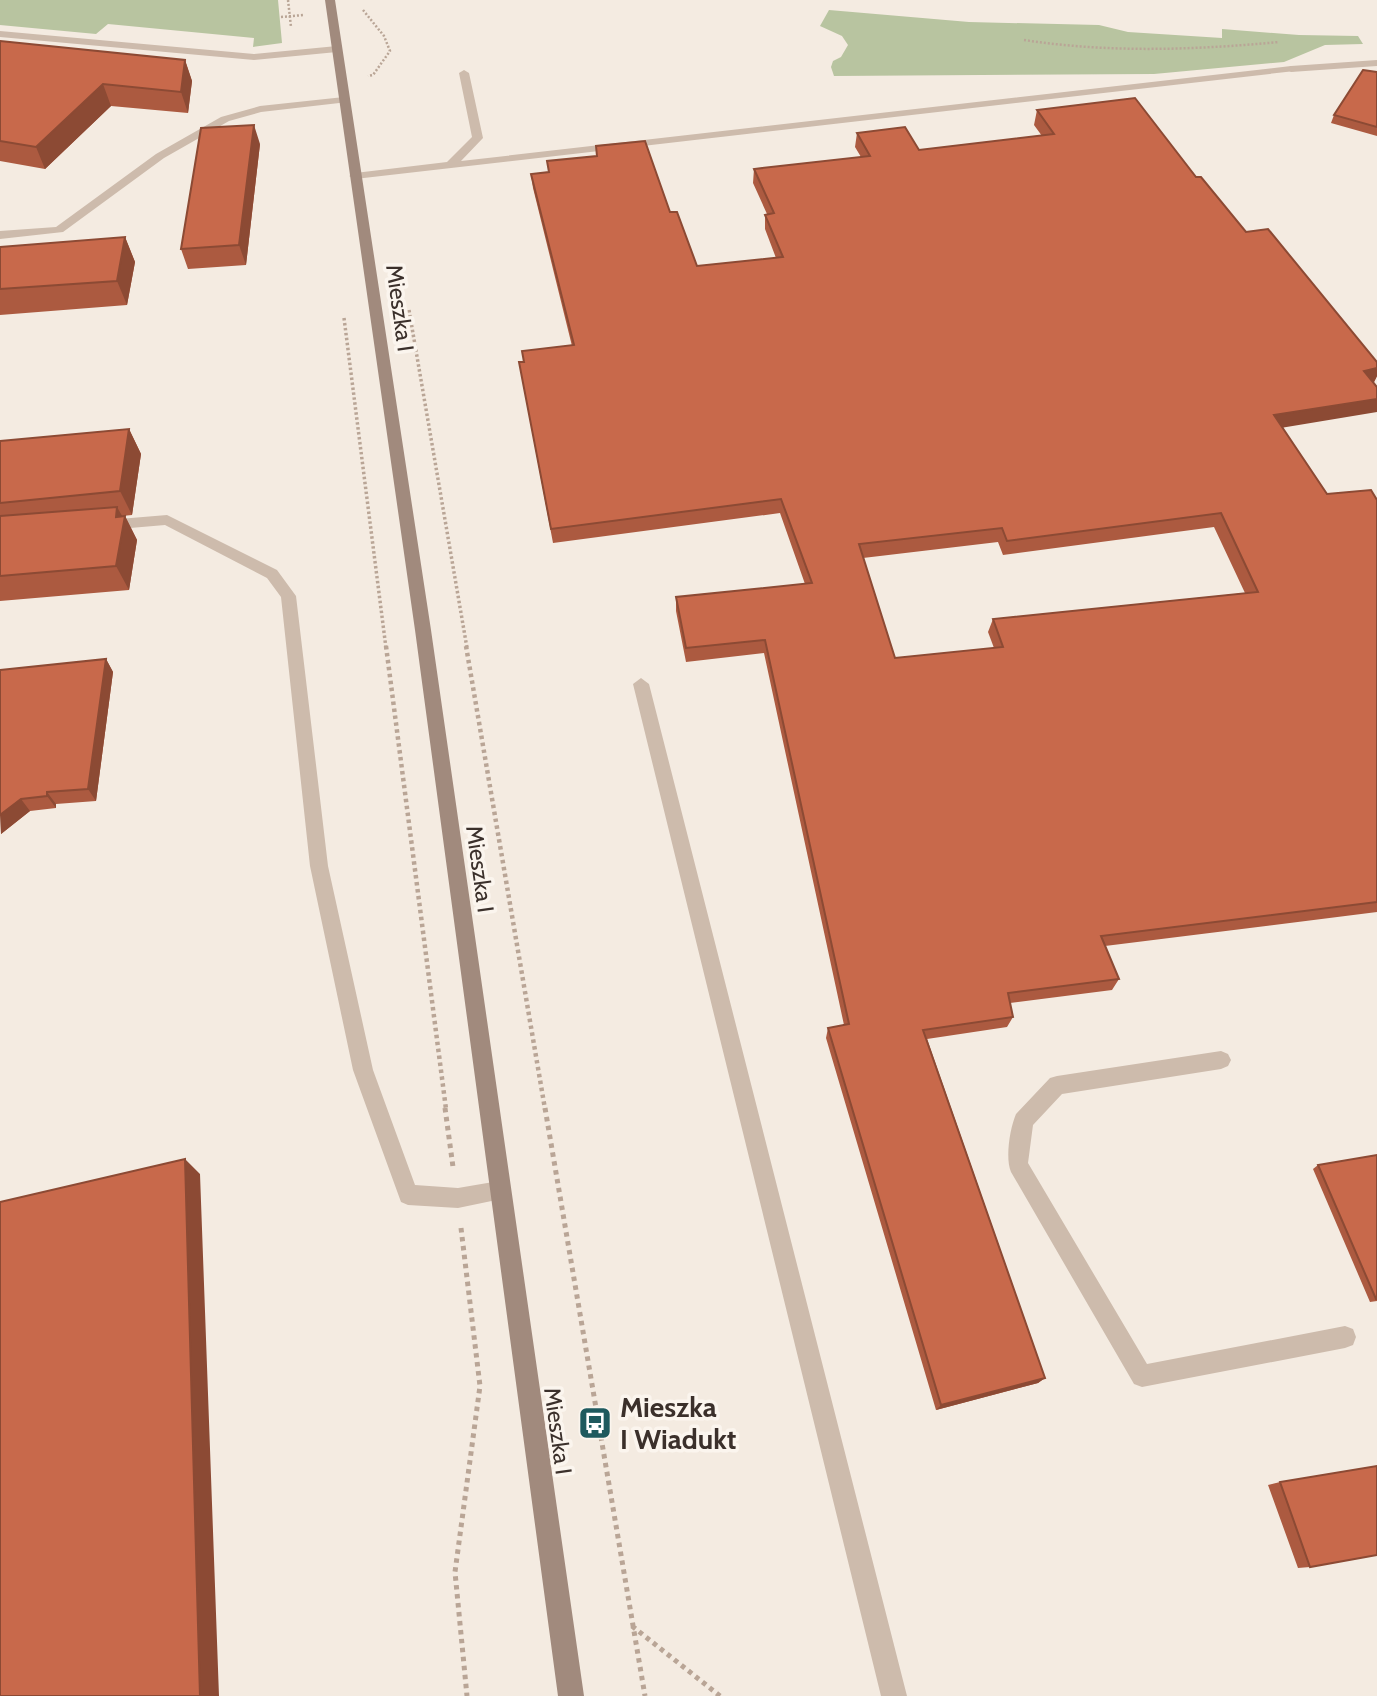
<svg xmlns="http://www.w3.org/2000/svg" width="1377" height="1696" viewBox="0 0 1377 1696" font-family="Cabin,sans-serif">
<rect width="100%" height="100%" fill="#f4ebe1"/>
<!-- green -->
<path fill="#b8c4a0" d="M0 0H278L282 43 253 47 254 38 108 24 96 34 0 25Z
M829 10 969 22 1099 25 1128 32 1222 38V29L1299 35 1358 36 1363 44 1325 45 1284 62 1154 74 834 76 831 67 833 61 841 57 848 45 842 36 820 26Z"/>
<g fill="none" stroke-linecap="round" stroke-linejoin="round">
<!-- path-far3 -->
<path stroke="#b9a596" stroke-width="2.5" stroke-dasharray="2 2" stroke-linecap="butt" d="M288 0 291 27
M363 10 384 36 390 51 373 75 368 76
M281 17 304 15
M1024 40C1109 53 1194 50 1279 42"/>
<!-- path-far2 -->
<path stroke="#b9a596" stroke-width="3.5" stroke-dasharray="2.5 2.5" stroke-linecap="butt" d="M409 310 467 648
M344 318 386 648"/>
<!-- path-far1 -->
<path stroke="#b9a596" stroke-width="4.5" stroke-dasharray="3.5 3.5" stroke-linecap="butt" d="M386 646 446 1109
M466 646 545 1109"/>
<!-- path -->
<path stroke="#b9a596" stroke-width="5" stroke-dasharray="4.5 4.5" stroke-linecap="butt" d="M445 1108 453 1167
M545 1108 645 1696
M461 1228 480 1386 455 1572 467 1696
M632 1626 720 1696"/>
<!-- lane -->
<path fill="#cdbbac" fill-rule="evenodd" d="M0 31 254 54 337 46 342 49 337 52 254 60 0 37Z
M1291 66 1296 69 1295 71 355 179 349 176 355 173 447 162 472 137 459 73 464 70 469 73 483 138 461 161Z
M344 97 349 100 348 102 261 112 229 121 164 158 63 232 0 239V231L56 227 156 154 221 117 260 106Z
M167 515 277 570 296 596 328 866 373 1070 415 1185 458 1188 499 1181 506 1184 509 1191 506 1198 458 1208 408 1205 401 1202 353 1070 310 866 281 597 267 578 165 525 107 530 100 525 107 520Z
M641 678 649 684 907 1696H881L633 684Z
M1221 1051 1228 1054 1231 1060 1228 1066 1221 1069 1062 1094 1033 1125 1028 1163 1147 1364 1345 1326 1353 1329 1356 1337 1353 1345 1345 1348 1142 1387 1134 1384 1011 1172C1005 1158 1010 1128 1016 1114L1050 1078 1057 1076Z"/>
<!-- street -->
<path fill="#cdbbac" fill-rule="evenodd" d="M1377 60V66L1291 72 1286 69 1291 66Z"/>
<!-- secondary -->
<path fill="#a18a7d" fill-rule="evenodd" d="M325 0H335L431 630 584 1696H558L415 630Z"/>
</g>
<!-- wall -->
<path fill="#ac5a40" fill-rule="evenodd" d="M0 41 185 60 192 81 188 113 111 106 45 169 0 161Z
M1377 72V136L1331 123 1334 115Z
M1037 110 1196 177 1246 232 1377 362V376L1374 382 1282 428 1327 494 1377 500V912L1105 946 1119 979 1112 990 1010 1003 1013 1017 1007 1027 927 1039 1045 1378 1038 1383 936 1410 826 1038 828 1028 844 1025 764 653 686 662 676 611V597L805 584 780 513 553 543 519 362H524L522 351 572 346 533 188 531 174 548 172 596 156V146L670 212 697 266 776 258 765 229V215L767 214 753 183 754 169 861 157 855 147 857 133 919 150 1042 136 1034 125ZM1214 527 1245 593 993 619 988 632 994 648 895 658 863 558 998 542 1003 555Z
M260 144 246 265 188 269 181 249Z
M125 237 135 262 127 305 0 315V247Z
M129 429 141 454 132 515 122 516H125L137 540 129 590 0 601V441Z
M106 659 113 672 96 801 56 804V808L30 811 1 834 0 670Z
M1377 1155V1301L1370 1302 1313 1169 1318 1165Z
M1280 1482 1310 1567 1298 1568 1268 1485Z"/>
<!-- shaded-wall -->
<path fill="#8c4a34" d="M185 60 192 81 188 113 181 92Z
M103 84 111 106 45 169 36 147Z
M254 125 260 144 246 265 239 245Z
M125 237 135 262 127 305 117 281Z
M1377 368V376L1374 382 1357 386 1364 371Z
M1377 399V412L1268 430 1274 415Z
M129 429 141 454 132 515 120 491Z
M117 507 125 521V516L137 540 129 590 116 566V517Z
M106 659 113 672 96 801 88 789Z
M47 792 56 804V808L47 796Z
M21 799 30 811 1 834 0 815Z
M185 1159 200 1174 219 1696H200Z
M1045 1378 1038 1383 936 1410 941 1405Z"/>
<!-- building -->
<path fill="#c8694b" stroke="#8c4a34" stroke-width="2" fill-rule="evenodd" d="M0 41 185 60 181 92 103 84 36 147 0 141Z
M1363 70 1377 72V127L1334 115Z
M1135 98 1196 177H1201L1246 232 1268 229 1377 362V368L1364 371 1377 387V399L1274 415 1327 494 1371 490 1377 500V902L1101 936 1119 979 1008 993 1013 1017 923 1030 1045 1378 941 1405 828 1028 849 1024 765 640 686 648 676 597 812 583 781 499 551 529 519 362H524L522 351 574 345 531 174 549 172 547 161 597 156 596 146 645 141 670 212H677L697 266 783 257 765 215 774 213 754 169 870 156 857 133 905 127 919 150 1054 134 1037 110ZM1221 513 1258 592 993 619 1003 647 895 658 859 544 1002 528 1007 541Z
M254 125 239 245 181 249 201 128Z
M125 237 117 281 0 289V247Z
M129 429 120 491 0 503V441Z
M117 507 116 517 125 516 116 566 0 576V516Z
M106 659 88 789 47 792V796L21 799 0 815V670Z
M1377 1155V1299H1376L1318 1165Z
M185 1159 200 1696H0V1202Z
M1377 1466V1555L1310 1567 1280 1482Z"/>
<!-- icons -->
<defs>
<symbol id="bus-square" viewBox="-11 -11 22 22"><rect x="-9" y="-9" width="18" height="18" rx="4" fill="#1f5a5e" stroke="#fbf5ee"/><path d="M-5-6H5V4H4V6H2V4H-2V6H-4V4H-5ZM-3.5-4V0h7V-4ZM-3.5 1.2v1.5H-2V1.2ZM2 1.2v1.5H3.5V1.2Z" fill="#fff"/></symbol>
</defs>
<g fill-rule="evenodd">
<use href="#bus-square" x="576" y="1404" width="38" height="38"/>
</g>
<g text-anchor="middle" stroke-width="7" stroke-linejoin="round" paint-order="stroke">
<!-- street labels -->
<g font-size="23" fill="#3b302b" stroke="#fbf5ee">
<text transform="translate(400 308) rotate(82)" y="8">Mieszka I</text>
<text transform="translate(480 869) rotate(82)" y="8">Mieszka I</text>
<text transform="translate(558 1431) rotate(82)" y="8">Mieszka I</text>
</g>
<!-- near-poi labels -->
<g font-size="28" font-weight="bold" fill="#3b302b" stroke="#fbf5ee" text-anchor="start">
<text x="620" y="1417">Mieszka<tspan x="620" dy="32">I Wiadukt</tspan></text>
</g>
</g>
</svg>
